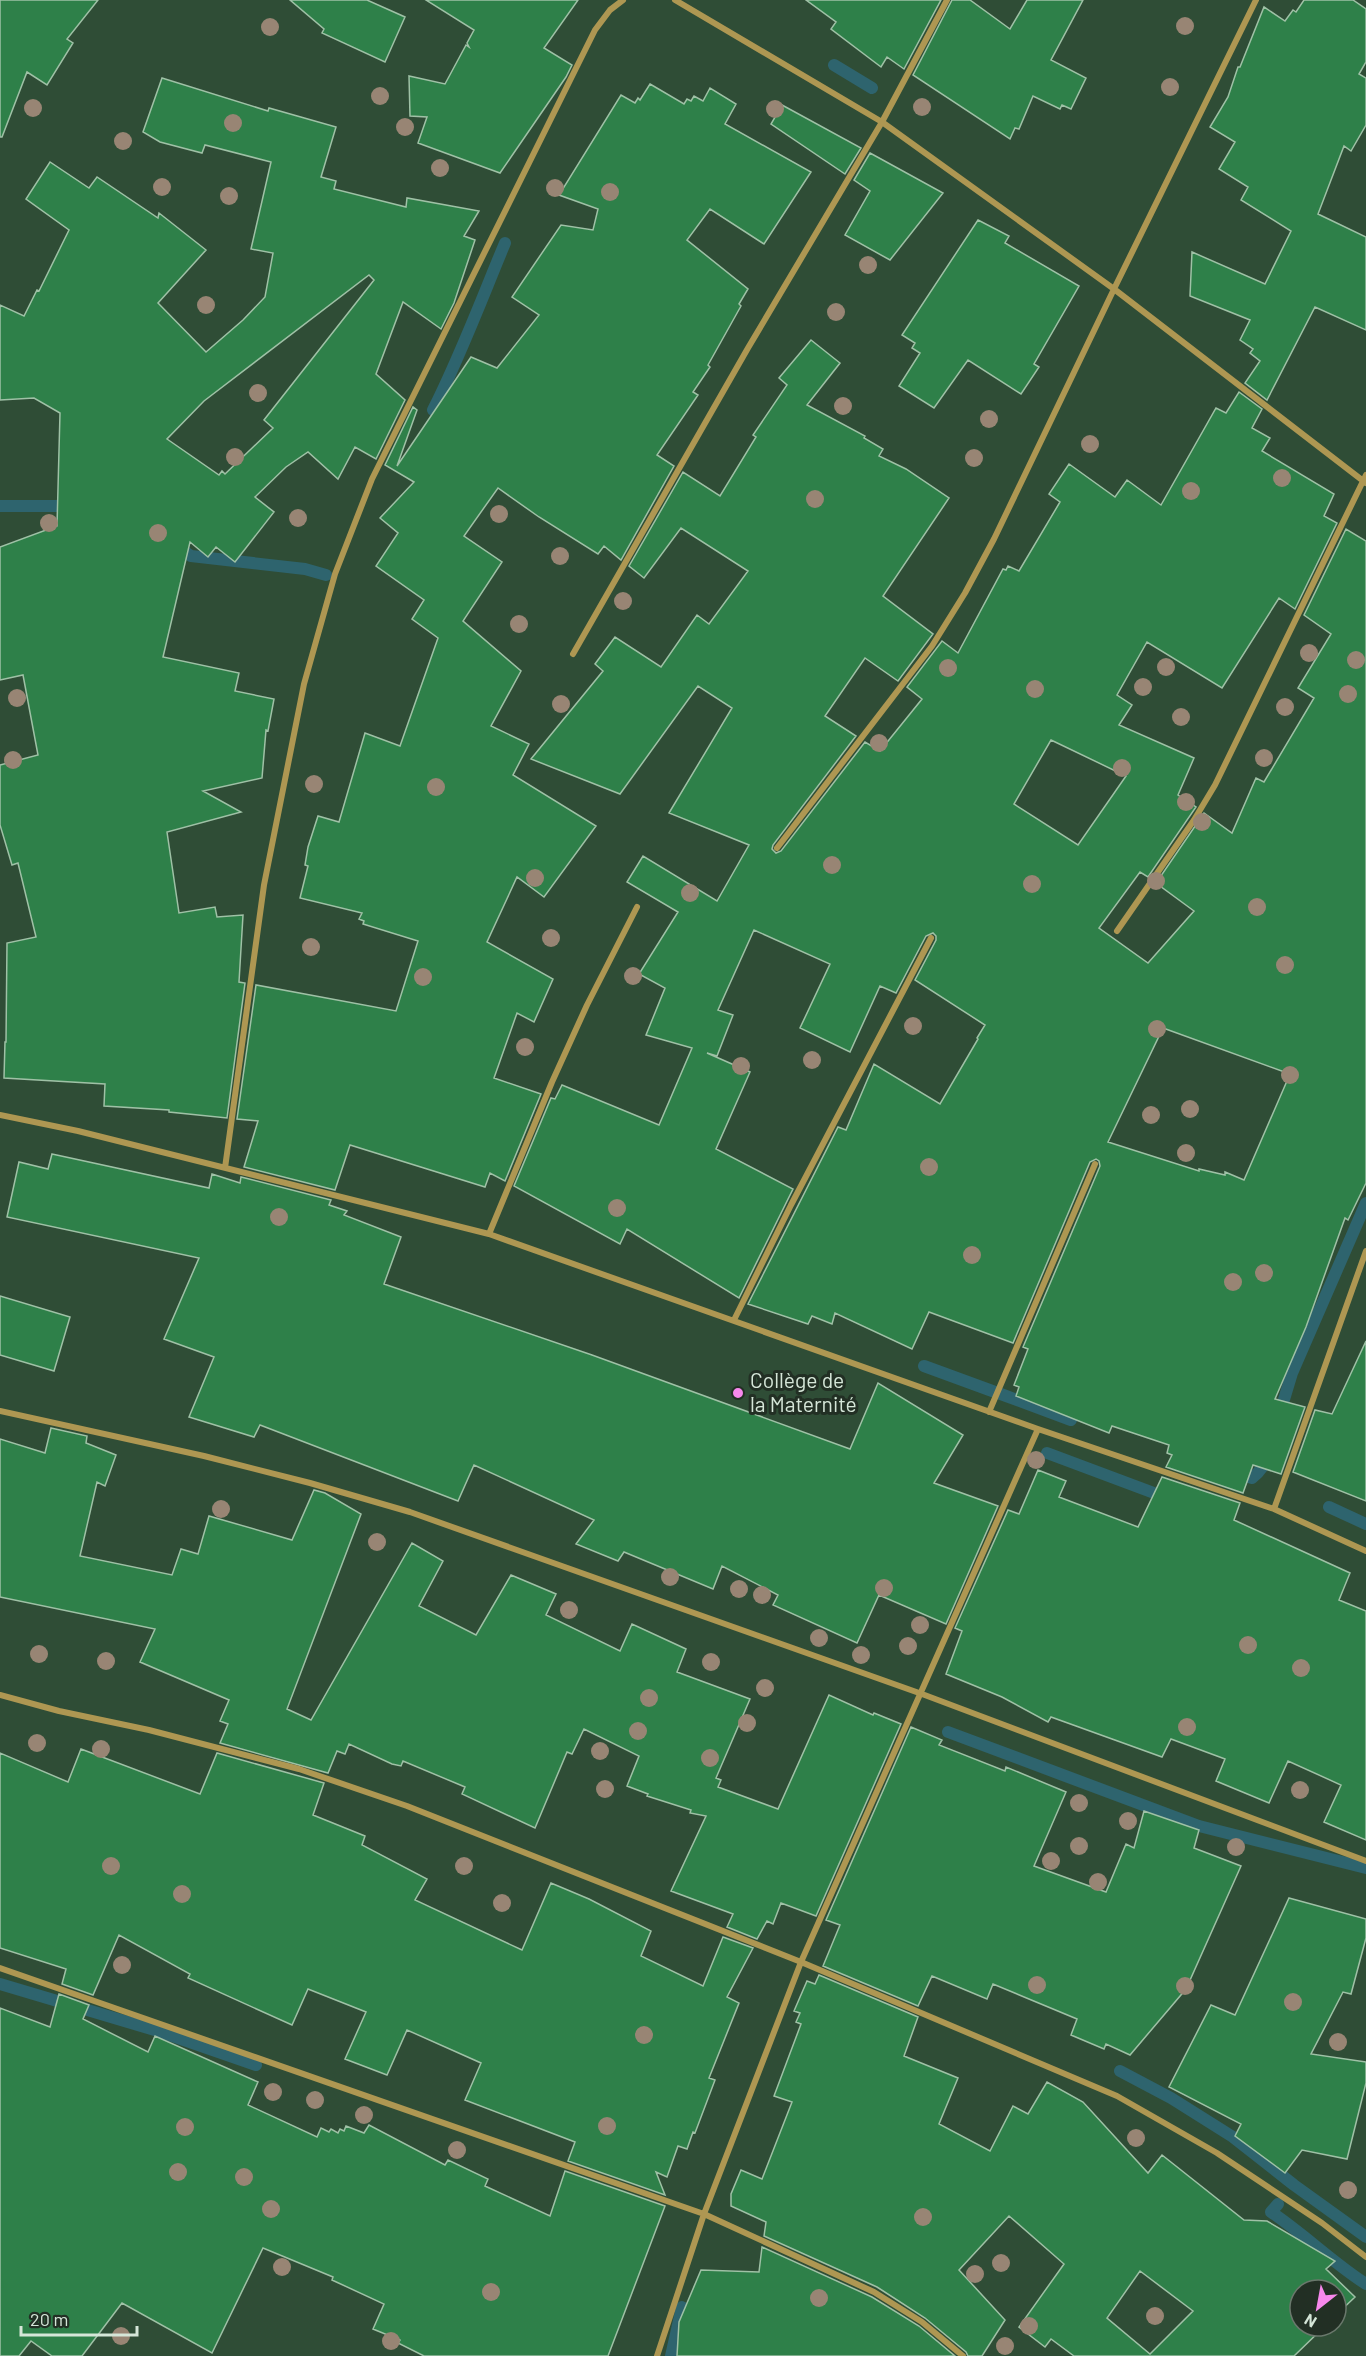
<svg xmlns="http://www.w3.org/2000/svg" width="1366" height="2356" viewBox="0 0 1366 2356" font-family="Barlow,sans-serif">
<rect width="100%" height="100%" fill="#2f4d36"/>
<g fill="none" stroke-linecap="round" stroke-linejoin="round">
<!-- stream -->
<path stroke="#2e646e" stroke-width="12" d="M834 65 872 88
M433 410C460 357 482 298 505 243
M0 506H72
M176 546 191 556 305 569 326 575
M924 1366 995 1392
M998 1393 1071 1420
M1279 1416 1292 1373 1366 1203
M1047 1453 1170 1499
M1235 1473 1252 1478C1261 1471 1265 1464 1269 1453
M1329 1507 1366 1524
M948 1732 1199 1826 1366 1868
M0 1984 158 2031 256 2065
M1120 2071 1171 2098 1233 2137 1294 2185 1366 2237
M1278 2204 1271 2212C1304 2234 1333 2263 1366 2284
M671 2356 682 2307"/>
</g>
<!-- building -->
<path fill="#2e8049" stroke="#9fc1a6" stroke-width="1.5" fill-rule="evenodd" d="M0 0H98L67 39 73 43 47 85 27 72 2 137H0Z
M290 0H367L405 17 385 62 322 33 324 29Z
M426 0H578L544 48 572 65 566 77 500 173 418 143 427 117 410 116 409 76 445 84 466 45 469 47 467 43 474 30Z
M806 0H941L904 69 887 57 881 67 831 29 836 22Z
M952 0H970L1010 29 1027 0H1083L1051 60 1086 78 1071 109 1062 105 1060 109 1033 96 1019 129 1015 128 1010 139 913 75Z
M1304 0H1353L1366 9V62L1359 74 1366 78V125L1351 151 1344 146 1318 214 1366 237V330L1315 307 1267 400 1245 383 1260 361 1250 353 1253 349 1240 340 1250 320 1190 296 1192 252 1265 284 1291 231 1241 200 1248 187 1219 169 1235 142 1210 127 1228 97 1238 67H1240L1264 7 1285 21 1293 10 1296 12Z
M162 78 268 111 269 108 336 127 321 177 336 181 334 189 406 207 407 198 479 211 464 236 475 240 454 303 441 329 403 302 376 374 405 400 376 459 355 447 338 479 308 452 286 467 255 497 274 512 235 562 216 547 208 557 190 542 163 657 239 673 235 691 274 699 268 731 266 730 262 778 203 791 241 812 167 832 179 913 215 907 217 917 243 915 239 982 245 983 227 1118 169 1112V1110L104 1106 105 1084 4 1078 5 1042H6L7 943 36 937 18 863 12 865 0 825V765L38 755 23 675 0 680V547L57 526 60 413 34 398 0 400V305L24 316 37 290 39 291 69 230 26 199 50 162 89 188 97 177 158 218 159 213 206 250 158 303 206 352 243 320 265 297 273 253 251 249 271 162 205 145 202 153 160 142 143 132ZM369 275 374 280 264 420 273 428 225 474 222 471 219 475 167 439 204 401Z
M650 84 684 104 687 99 691 101 694 96 703 101 710 88 736 104 725 124 811 172 764 244 710 209 687 240 748 289 739 304 741 306 708 365 710 367 693 392 698 395 657 455 674 466 621 560 604 546 598 554 539 517 498 488 464 536 502 562 463 621 521 671 491 726 529 744 513 775 596 826 544 897 517 877 487 942 553 979 534 1022 517 1013 494 1078 541 1094 505 1181 490 1173 485 1187 350 1145 335 1190 244 1167 258 1121 237 1119 256 985 396 1011 418 941 363 924 364 921 359 919 362 913 300 898 308 866 305 865 308 847 318 816 339 822 365 733 400 746 438 638 412 619 424 600 376 566 398 533 380 518 414 482 385 465 413 407 417 410 397 466 471 357 497 368 539 315 512 297 561 225 593 230 598 209 559 195 621 95 635 103 638 98 640 100Z
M782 105 861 148 845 174 771 124Z
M870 153 943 193 890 260 845 235 870 191 854 180Z
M978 220 1009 236 1005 243 1079 286 1034 364 1039 367 1021 394 968 360 934 408 899 386 920 353 912 348 915 343 902 335Z
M811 340 840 363 807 405 865 436 864 438 883 449 879 456 906 469 949 498 883 596 933 634 898 681 865 658 825 716 856 736 773 845 772 849 776 853 781 851 865 742 880 751 922 699 907 687 942 641 958 653 1003 569 1006 570 1008 566 1019 571 1060 502 1049 494 1069 464 1115 497 1127 480 1161 505 1216 408 1226 413 1239 392 1262 409 1252 428 1270 438 1262 451 1334 494 1324 516 1337 523 1295 609 1279 598 1222 688 1147 642 1117 695 1132 705 1119 725 1194 758 1178 795 1196 807 1148 877 1140 872 1099 928 1148 963 1194 911 1156 883 1204 813 1232 833 1256 778 1264 782 1314 698 1298 688 1331 634 1304 615 1346 529 1366 541V1183L1348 1220 1345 1218 1306 1327 1275 1399 1305 1407 1281 1474 1253 1465 1243 1493 1166 1467 1172 1455 1167 1453 1169 1445 1112 1426 1109 1433 1016 1396 1019 1387 1014 1385 1028 1349 1023 1347 1100 1166 1099 1161 1096 1159 1090 1162 1013 1343 929 1312 912 1349 835 1313 832 1324 812 1316 808 1324 748 1304 838 1127 846 1130 874 1064 940 1104 978 1039 977 1038 985 1025 915 980 936 940V936L933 933 926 936 896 993 880 986 850 1052 800 1028 830 964 754 930 718 1010 733 1015 717 1056 707 1053 750 1072 716 1149 793 1189 739 1298 627 1229 620 1244 514 1186 551 1098 555 1099 562 1085 659 1125 692 1048 646 1035 665 988 639 974 678 912 627 882 643 856 717 901 749 845 669 813 732 708 698 686 620 794 531 759 603 671 595 664 615 637 661 667 697 615 709 624 748 571 681 528 644 578 629 566 683 472 720 496 756 437 753 435 787 385 779 378ZM1051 740 1126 776 1078 845 1014 804ZM1163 1028 1290 1074 1244 1180 1225 1172V1175L1199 1169V1171L1108 1142Z
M52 1154 209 1188 212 1174 240 1183 241 1177 331 1200 329 1205 347 1211 344 1215 401 1237 384 1284 592 1355 850 1449 878 1383 963 1435 934 1483 998 1506 946 1624 879 1595 857 1643 773 1605 778 1595 722 1566 713 1589 624 1552 618 1561 576 1544 594 1520 474 1465 458 1501 260 1425 254 1437 189 1417 214 1357 164 1339 199 1258 7 1217 19 1162 48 1169Z
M0 1296 70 1317 54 1371 0 1355Z
M1366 1341V1501L1293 1472 1315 1410 1332 1414Z
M51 1428 87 1436 86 1443 116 1455 105 1486 97 1482 80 1556 172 1575 181 1549 198 1554 209 1516 292 1540 314 1490 325 1493 361 1514 287 1709 311 1720 412 1543 443 1561 419 1606 476 1635 511 1575 556 1594 546 1615 620 1651 632 1624 686 1649 677 1672 750 1699 716 1778 721 1780 718 1787 778 1809 829 1695 873 1715 874 1713 901 1724 816 1916 781 1903 773 1924 767 1921 757 1939 727 1927 733 1914 671 1891 706 1816 690 1813 691 1810 647 1796 648 1794 627 1786 639 1756 584 1729 572 1754 567 1752 535 1828 462 1794 465 1787 403 1761 401 1766 392 1764 349 1744 345 1754 337 1751 328 1773 220 1743 228 1724 220 1721 229 1700 140 1662 155 1629 0 1597V1439L45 1453Z
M1038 1470 1066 1481 1059 1497 1138 1527 1162 1477 1240 1503 1234 1520 1350 1573 1339 1600 1366 1611V1840L1324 1822 1341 1785 1288 1761 1269 1803 1216 1781 1225 1759 1171 1739 1162 1757 1051 1717 1048 1722 1002 1697 946 1674 962 1631 955 1628 1008 1510 1019 1514Z
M911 1727 942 1740 939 1745 1005 1771 1006 1767 1066 1792 1034 1866 1106 1892 1126 1844 1134 1848 1144 1811 1199 1830 1194 1848 1241 1866 1186 1989 1130 2055 1106 2044 1104 2049 1071 2035 1077 2019 993 1984 987 1999 932 1976 918 2006 823 1966 840 1925 826 1920Z
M81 1749 200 1794 217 1753 324 1783 313 1815 365 1836 362 1845 427 1879 415 1900 522 1950 551 1883 589 1899 651 1931 641 1956 703 1986 723 1937 753 1948 727 1997 739 2003 709 2078 715 2080 695 2133 693 2132 687 2149 678 2146 667 2177 656 2172 665 2195 568 2161 575 2142 465 2100 481 2063 407 2030 387 2075 345 2059 366 2012 308 1989 292 2025 188 1978 190 1974 119 1935 93 1995 62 1984 66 1969 0 1948V1753L68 1782Z
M1289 1898 1366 1919V1938L1351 1994 1343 1992 1311 2054 1366 2062V2083L1347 2159 1302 2150 1285 2173 1235 2136 1241 2124 1169 2087 1211 2005 1235 2015Z
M819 1975 918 2017 904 2056 958 2078 939 2124 990 2151 1013 2106 1028 2114 1047 2082 1083 2102 1148 2173 1162 2155 1244 2220 1267 2221 1335 2261 1326 2269 1355 2297 1336 2315V2290H1300V2326H1325L1294 2356H1074L1051 2339 1045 2347 1019 2327 1064 2264 1009 2216 959 2270 1005 2320 982 2356H968L966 2352 925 2318 877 2287 764 2236 766 2222 731 2206V2194L741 2170 762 2179 792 2102 774 2096 801 2024 796 2022 800 2013 794 2011 807 1981 815 1984ZM1140 2271 1193 2311 1150 2354 1107 2318Z
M59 1994 89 2005 83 2019 148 2052 155 2036 258 2082 248 2105 317 2137 321 2128 329 2132 331 2129 338 2133 340 2129 344 2131 346 2126 364 2133 369 2125 445 2165 448 2160 488 2179 485 2186 550 2216 565 2171 665 2206 608 2356H424L398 2343 400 2340 373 2329 384 2304 332 2280 333 2277 263 2248 212 2353 122 2303 82 2356H52L31 2341 19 2356H0V2008L50 2027Z
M762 2247 872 2297 919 2326 955 2356H677L679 2322 701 2270 759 2272Z"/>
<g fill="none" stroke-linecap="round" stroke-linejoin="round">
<!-- street -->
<path stroke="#ae9752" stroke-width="6" d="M675 0 882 122 947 0
M573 654 748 348 882 122 1114 289 1366 483
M777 848 932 646 965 593 994 539 1114 289 1256 0
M1117 931 1194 820 1215 785 1366 475
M0 1115 78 1131 489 1234 1038 1429 1274 1509 1366 1551
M225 1168 264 885 304 684 335 574 372 479 595 30 610 10 623 0
M489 1234 552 1082 587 1005 637 907
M734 1320 791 1205 931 938
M0 1411 204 1456 310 1483 410 1512 922 1694 1366 1861
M989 1412 1095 1164
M1274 1509 1366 1251
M0 1695 59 1711 149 1730 299 1769 407 1806 801 1962 1117 2096 1217 2153 1322 2223 1366 2257
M0 1968 704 2214 874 2292 922 2322 963 2356
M657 2356 704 2214 801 1962 1038 1429"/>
</g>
<!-- trees -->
<g fill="#988574">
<circle cx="1185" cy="26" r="9"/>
<circle cx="270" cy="27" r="9"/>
<circle cx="1170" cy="87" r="9"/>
<circle cx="380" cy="96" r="9"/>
<circle cx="922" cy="107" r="9"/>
<circle cx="33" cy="108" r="9"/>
<circle cx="775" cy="109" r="9"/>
<circle cx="233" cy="123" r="9"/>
<circle cx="405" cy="127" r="9"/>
<circle cx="123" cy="141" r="9"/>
<circle cx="440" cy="168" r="9"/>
<circle cx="162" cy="187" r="9"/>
<circle cx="555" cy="188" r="9"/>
<circle cx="610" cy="192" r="9"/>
<circle cx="229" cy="196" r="9"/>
<circle cx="868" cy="265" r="9"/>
<circle cx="206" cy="305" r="9"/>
<circle cx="836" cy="312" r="9"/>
<circle cx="258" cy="393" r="9"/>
<circle cx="843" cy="406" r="9"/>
<circle cx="989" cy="419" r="9"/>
<circle cx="1090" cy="444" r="9"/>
<circle cx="235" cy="457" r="9"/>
<circle cx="974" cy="458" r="9"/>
<circle cx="1282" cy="478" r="9"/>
<circle cx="1191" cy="491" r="9"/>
<circle cx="815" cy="499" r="9"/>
<circle cx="499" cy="514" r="9"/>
<circle cx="298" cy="518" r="9"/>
<circle cx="49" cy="523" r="9"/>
<circle cx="158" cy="533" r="9"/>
<circle cx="560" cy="556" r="9"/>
<circle cx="623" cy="601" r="9"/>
<circle cx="519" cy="624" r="9"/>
<circle cx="1309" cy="653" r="9"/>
<circle cx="1356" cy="660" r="9"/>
<circle cx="1166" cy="667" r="9"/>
<circle cx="948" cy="668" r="9"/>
<circle cx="1143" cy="687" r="9"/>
<circle cx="1035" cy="689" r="9"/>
<circle cx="1348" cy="694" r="9"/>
<circle cx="17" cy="698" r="9"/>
<circle cx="561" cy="704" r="9"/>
<circle cx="1285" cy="707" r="9"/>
<circle cx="1181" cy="717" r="9"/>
<circle cx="879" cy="743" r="9"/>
<circle cx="1264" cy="758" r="9"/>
<circle cx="13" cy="760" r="9"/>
<circle cx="1122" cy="768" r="9"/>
<circle cx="314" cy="784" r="9"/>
<circle cx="436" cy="787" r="9"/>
<circle cx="1186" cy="802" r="9"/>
<circle cx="1202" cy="822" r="9"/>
<circle cx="832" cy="865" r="9"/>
<circle cx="535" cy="878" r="9"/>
<circle cx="1156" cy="881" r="9"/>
<circle cx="1032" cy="884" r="9"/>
<circle cx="690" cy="893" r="9"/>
<circle cx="1257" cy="907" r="9"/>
<circle cx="551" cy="938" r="9"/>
<circle cx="311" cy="947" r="9"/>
<circle cx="1285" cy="965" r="9"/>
<circle cx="633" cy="976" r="9"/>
<circle cx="423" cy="977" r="9"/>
<circle cx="913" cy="1026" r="9"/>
<circle cx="1157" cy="1029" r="9"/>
<circle cx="525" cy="1047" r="9"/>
<circle cx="812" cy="1060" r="9"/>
<circle cx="741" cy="1066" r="9"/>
<circle cx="1290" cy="1075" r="9"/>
<circle cx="1190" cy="1109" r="9"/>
<circle cx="1151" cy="1115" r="9"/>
<circle cx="1186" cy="1153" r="9"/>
<circle cx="929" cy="1167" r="9"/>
<circle cx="617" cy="1208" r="9"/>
<circle cx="279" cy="1217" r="9"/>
<circle cx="972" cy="1255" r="9"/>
<circle cx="1264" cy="1273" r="9"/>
<circle cx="1233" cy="1282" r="9"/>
<circle cx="1036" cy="1460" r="9"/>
<circle cx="221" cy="1509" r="9"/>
<circle cx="377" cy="1542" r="9"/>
<circle cx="670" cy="1577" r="9"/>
<circle cx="884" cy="1588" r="9"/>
<circle cx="739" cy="1589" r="9"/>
<circle cx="762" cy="1595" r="9"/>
<circle cx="569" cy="1610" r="9"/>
<circle cx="920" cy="1625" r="9"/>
<circle cx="819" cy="1638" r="9"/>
<circle cx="1248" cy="1645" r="9"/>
<circle cx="908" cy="1646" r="9"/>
<circle cx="39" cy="1654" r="9"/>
<circle cx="861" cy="1655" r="9"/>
<circle cx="106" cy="1661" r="9"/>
<circle cx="711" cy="1662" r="9"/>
<circle cx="1301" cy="1668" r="9"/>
<circle cx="765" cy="1688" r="9"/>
<circle cx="649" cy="1698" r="9"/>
<circle cx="747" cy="1723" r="9"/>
<circle cx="1187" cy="1727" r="9"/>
<circle cx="638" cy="1731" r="9"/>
<circle cx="37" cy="1743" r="9"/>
<circle cx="101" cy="1749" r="9"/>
<circle cx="600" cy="1751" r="9"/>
<circle cx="710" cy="1758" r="9"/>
<circle cx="605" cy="1789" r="9"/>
<circle cx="1300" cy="1790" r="9"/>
<circle cx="1079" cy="1803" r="9"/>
<circle cx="1128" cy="1821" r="9"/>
<circle cx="1079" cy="1846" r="9"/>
<circle cx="1236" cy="1847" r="9"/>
<circle cx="1051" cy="1861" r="9"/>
<circle cx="111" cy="1866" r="9"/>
<circle cx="464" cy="1866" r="9"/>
<circle cx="1098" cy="1882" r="9"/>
<circle cx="182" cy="1894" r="9"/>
<circle cx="502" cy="1903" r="9"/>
<circle cx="122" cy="1965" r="9"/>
<circle cx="1037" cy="1985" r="9"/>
<circle cx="1185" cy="1986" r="9"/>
<circle cx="1293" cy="2002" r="9"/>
<circle cx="644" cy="2035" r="9"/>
<circle cx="1338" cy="2042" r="9"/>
<circle cx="273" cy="2092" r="9"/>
<circle cx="315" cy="2100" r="9"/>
<circle cx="364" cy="2115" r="9"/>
<circle cx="607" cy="2126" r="9"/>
<circle cx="185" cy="2127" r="9"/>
<circle cx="1136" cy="2138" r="9"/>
<circle cx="457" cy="2150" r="9"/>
<circle cx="178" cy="2172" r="9"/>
<circle cx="244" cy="2177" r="9"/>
<circle cx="1348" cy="2190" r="9"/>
<circle cx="271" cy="2209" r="9"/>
<circle cx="923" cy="2217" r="9"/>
<circle cx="1001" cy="2263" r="9"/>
<circle cx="282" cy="2267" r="9"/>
<circle cx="975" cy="2274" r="9"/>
<circle cx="491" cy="2292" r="9"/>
<circle cx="819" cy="2298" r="9"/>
<circle cx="1155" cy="2316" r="9"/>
<circle cx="1029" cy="2326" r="9"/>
<circle cx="121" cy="2336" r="9"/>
<circle cx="391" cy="2341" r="9"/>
<circle cx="1005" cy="2346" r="9"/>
</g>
<!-- markers -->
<circle fill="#f788ec" stroke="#222f24" stroke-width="2" cx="738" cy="1393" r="6"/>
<g text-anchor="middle" stroke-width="6" stroke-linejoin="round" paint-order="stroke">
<!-- poi labels -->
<g font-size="21" fill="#d5e6d8" stroke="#222f24" text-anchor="start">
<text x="750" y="1388">Collège de<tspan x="750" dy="24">la Maternité</tspan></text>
</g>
</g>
<!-- north arrow -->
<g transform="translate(1318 2308) rotate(211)"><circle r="28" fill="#222f24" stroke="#6a786c" stroke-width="1.5"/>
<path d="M0-4.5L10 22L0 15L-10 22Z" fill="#f788ec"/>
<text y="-9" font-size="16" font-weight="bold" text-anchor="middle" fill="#d5e6d8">N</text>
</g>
<!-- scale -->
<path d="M21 2326v9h116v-9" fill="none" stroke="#d5e6d8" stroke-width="3"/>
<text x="30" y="2326" font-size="18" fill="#d5e6d8" stroke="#222f24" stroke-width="4.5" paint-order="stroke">20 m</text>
</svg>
